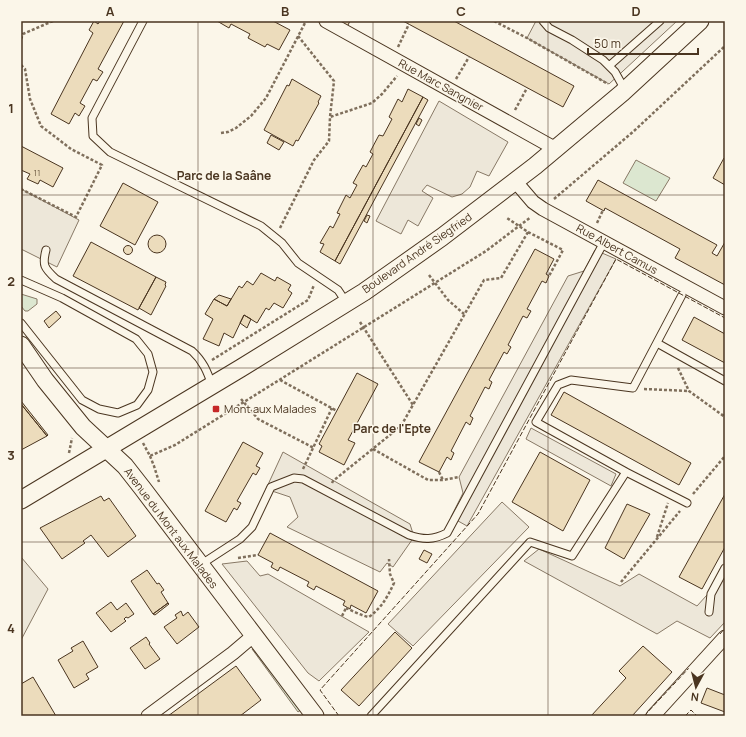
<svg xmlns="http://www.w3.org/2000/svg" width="746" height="737" viewBox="0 0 746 737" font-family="Manrope,sans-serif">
<rect width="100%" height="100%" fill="#fbf6e9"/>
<!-- green -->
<path fill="#dce7d0" stroke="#887966" d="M636 160 670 178 656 201 623 183Z
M21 294 37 299V304L28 311H25L21 306Z
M252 649 261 658 302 709 298 712Z"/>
<!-- parking -->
<path fill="#ede7d9" stroke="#887966" d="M536 21H677L609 84 527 38Z
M439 101 508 142 489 176 477 171 470 187 462 194 452 197 427 185 422 191 433 198 418 226 408 220 401 234 376 221Z
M21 189 79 220 57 267 21 249Z
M595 250 616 259 467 526 451 517 463 493 459 477 568 276 584 271Z
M531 428 616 474 611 486 526 439Z
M283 452 410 524 414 537 393 567 387 563 380 572 287 527 298 517 290 497 266 489Z
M502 502 529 527 413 646 388 624Z
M539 549 620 586 639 574 697 606 725 575V622L710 638 677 621 657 634 524 561Z
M21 557 48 589 21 640Z
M247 561 260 576 268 574 369 632 319 681 308 673 222 564Z"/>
<!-- building -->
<path fill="#ecdcbc" stroke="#4a3520" d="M94 21 98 24 100 21H124L98 69 103 72 97 81 93 79 80 103 85 106 79 116 75 113 69 124 51 114 93 33 89 30Z
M217 21H273L290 30 279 50 267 44 265 47 248 38 250 34 231 24 229 28Z
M340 21H350L347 27 339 22Z
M403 21H454L574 86 563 107Z
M292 79 321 96 318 102 319 103 298 141 296 140 293 146 264 130 287 85 289 86Z
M408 89 423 97 335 261 320 252 324 244 320 243 330 226 333 228 340 214 337 213 346 195 350 198 357 185 353 183 363 165 366 167 373 154 370 152 379 135 383 136 392 119 389 117 398 99 402 102Z
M423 97 428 100 340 264 335 261Z
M419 118 422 120 419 126 416 124Z
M271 135 284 142 279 150 267 143Z
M21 146 63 168 53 187 40 180 38 184 27 179 30 174 21 170Z
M724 158H725V185L713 178Z
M598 180 717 245 712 253 717 256 725 242V285L675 258 680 249 605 208 604 211 586 201Z
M123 183 158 202 135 245 100 226Z
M367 215 370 216 367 223 364 221Z
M148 244a9 9 0 1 1 18 0a9 9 0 1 1-18 0Z
M91 242 156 277 138 310 73 276Z
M123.5 250a4.5 4.5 0 1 1 9 0a4.5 4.5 0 1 1-9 0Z
M535 249 554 259 546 274 549 276 546 283 542 281 527 309 531 311 527 318 523 316 508 345 511 347 507 354 504 352 489 380 492 382 489 389 485 387 470 416 473 418 470 425 466 422 451 451 454 453 451 460 447 457 439 472 419 462Z
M261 273 275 281 277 277 291 285 288 290 292 293 283 308 274 303 269 310 266 308 257 323 244 315 233 338 224 333 219 346 203 339 213 319 205 314 214 299 227 306 239 286 242 288 247 281 253 285Z
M156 277 166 282 165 285 166 286 151 315 139 308Z
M219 295 231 299 227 306 214 299Z
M56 311 61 317 49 328 44 321Z
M244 315 251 319 247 328 240 323Z
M694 317 725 334V363L682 340Z
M357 373 378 384 348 440 355 443 344 465 319 452 322 446 319 444Z
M564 392 691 463 679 485 551 415Z
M21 401 48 435 47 436 21 404Z
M21 404 47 436 21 450Z
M243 442 263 453 256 466 260 468 256 475 253 473 237 501 241 503 237 510 234 508 226 522 205 511Z
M540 452 590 480 563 531 512 502Z
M725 494V547L702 589 679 577Z
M101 496 104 501 109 498 136 536 108 557 91 535 83 541 85 543 62 559 40 528Z
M627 504 650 514 624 559 605 548Z
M270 533 378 591 366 613 351 605 350 609 343 605 345 601 316 586 314 590 307 586 309 582 280 567 278 571 271 567 273 563 258 555Z
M424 550 432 554 427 563 419 559Z
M147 570 157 584 159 583 164 590 161 592 168 603 153 614 131 581Z
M111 602 117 610 126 603 134 614 128 618 126 617 124 619 126 621 111 632 96 613Z
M168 603 169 604 155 615 153 614Z
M181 611 183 616 188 612 199 627 177 644 164 627 177 618 175 615Z
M395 632 412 648 359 706 341 690Z
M146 637 150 643 149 644 160 659 145 669 130 648Z
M83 641 98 667 86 674 89 679 74 688 58 660 73 651 71 648Z
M643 646 672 672 632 716H591L626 678 619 671Z
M236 666 261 700 240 716H168Z
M33 677 56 716H21V684Z
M707 688 725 695V712L701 703Z"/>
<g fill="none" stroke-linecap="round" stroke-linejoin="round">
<defs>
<path id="service" d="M143 21 92 118 93 136 110 152 261 226 282 243 298 263 338 290 346 302
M543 21 549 28 572 40 603 60 615 72 625 90
M609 66 660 21
M46 250C42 265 44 268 56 279L192 351C203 361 207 371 212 385
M21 280 62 298 136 339 148 354 153 372 148 390 137 405 118 413 99 409 82 400 21 323
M657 343 725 381
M626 472 687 503
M200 565 240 539 252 527 271 487 294 478 303 479 409 535C424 540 433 540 447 533L604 242
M709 612 711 594 725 568
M371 716 530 542 572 556 626 472 536 422 558 385 571 380 633 388 682 295"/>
<path id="minor" d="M326 21 556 149
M515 181 533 202 543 209 725 308
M148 716 233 653 253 636
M653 716 725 637"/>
<path id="tertiary" d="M21 345 45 380 83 427 125 466 143 489 315 716
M21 500 241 368 364 292 401 266 442 237 535 166 622 93 700 21"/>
</defs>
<!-- service casing -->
<use href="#service" stroke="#4a3520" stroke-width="9"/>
<!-- minor casing -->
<use href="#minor" stroke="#4a3520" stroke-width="15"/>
<!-- tertiary casing -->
<use href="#tertiary" stroke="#4a3520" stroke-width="19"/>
<!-- path -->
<path stroke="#7f6f5c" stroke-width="2.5" stroke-dasharray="3 2" stroke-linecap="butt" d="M494 21 527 38 608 84
M298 36 334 81 330 117
M21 39 23 34 53 21
M398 47 409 24
M21 65 25 69 30 99 41 126 71 149 102 165 76 217 21 189
M456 79 469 57
M515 110 527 88
M221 133 228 132 236 128 251 116 266 98 306 21
M554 199 634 131 725 46
M597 223 603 210
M280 228 314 160 329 141 330 117 372 103 382 94 397 76
M528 232 563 250 549 276
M429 275 448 300 464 314
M360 322 413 405
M212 360 308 300 314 285
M678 368 689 391 725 417
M280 380 337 411
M644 389 689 391
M241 399 258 419 314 448
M143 443 150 456 175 445 486 251 531 217
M373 449 428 480H443L459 477
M69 453 72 438
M150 456 154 466 159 482
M303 469 332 408
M439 472 443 480
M332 483 333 481 401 426 484 280 501 278 528 232 507 218
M693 494 725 456
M657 537 668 503
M238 558 258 555
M621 582 680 511
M346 608C353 611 362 616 369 617 382 607 387 598 394 583L390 574 389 559
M342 616 346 608"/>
<!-- service -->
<use href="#service" stroke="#fbf6e9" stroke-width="7"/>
<!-- minor -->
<use href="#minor" stroke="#fbf6e9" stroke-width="13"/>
<!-- tertiary -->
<use href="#tertiary" stroke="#fbf6e9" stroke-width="17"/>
<!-- fence -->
<path stroke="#4a3520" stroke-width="1" stroke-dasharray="5 2" stroke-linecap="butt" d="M720 634 725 628
M339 716 320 690 478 514 616 259 725 318
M644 716 689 668
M685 716 691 710 697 716"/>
</g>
<!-- grid -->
<path fill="none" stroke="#4a3520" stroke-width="1" stroke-opacity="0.55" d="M198 21V716M373 21V716M548 21V716M21 195H725M21 368H725M21 542H725"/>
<!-- markers -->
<rect fill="#c62828" stroke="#fbf6e9" stroke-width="1.5" x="212" y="405" width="8" height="8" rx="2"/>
<g text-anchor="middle" stroke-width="3" stroke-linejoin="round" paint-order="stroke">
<!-- number labels -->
<g font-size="9" fill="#725f47">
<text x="37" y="176">11</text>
</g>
<!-- street labels -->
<g font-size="11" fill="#4a3520" stroke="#fbf6e9">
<text transform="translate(441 85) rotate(29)" y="4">Rue Marc Sangnier</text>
<text transform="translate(617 249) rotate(29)" y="4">Rue Albert Camus</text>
<text transform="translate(417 253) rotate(-35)" y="4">Boulevard André Siegfried</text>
<text transform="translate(171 528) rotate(53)" y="4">Avenue du Mont aux Malades</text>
</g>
<!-- poi labels -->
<g font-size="11" fill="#4a3520" stroke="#fbf6e9" text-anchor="start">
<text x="224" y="413">Mont aux Malades</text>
</g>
<!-- neighbourhood labels -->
<g font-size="12" font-weight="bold" fill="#4a3520" stroke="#fbf6e9">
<text x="224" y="180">Parc de la Saâne</text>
<text x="392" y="433">Parc de l'Epte</text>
</g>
</g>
<!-- border -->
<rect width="746" height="737" fill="none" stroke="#fbf6e9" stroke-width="44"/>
<!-- north arrow -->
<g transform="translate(696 687) rotate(187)" stroke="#fbf6e9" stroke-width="3" paint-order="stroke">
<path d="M0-3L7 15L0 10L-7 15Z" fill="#4a3520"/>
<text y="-6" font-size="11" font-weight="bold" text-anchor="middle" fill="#4a3520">N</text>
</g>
<!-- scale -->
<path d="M588 48v6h110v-6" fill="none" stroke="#4a3520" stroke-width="2"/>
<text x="594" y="48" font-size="12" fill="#4a3520" stroke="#fbf6e9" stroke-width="3" paint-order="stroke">50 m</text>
<rect x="22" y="22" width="702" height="693" fill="none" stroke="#4a3520" stroke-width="1.5"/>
<g font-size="13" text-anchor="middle" font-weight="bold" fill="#4a3520">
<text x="110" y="16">A</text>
<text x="285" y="16">B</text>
<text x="461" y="16">C</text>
<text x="636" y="16">D</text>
<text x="11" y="113">1</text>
<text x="11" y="286">2</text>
<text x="11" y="460">3</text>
<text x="11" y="633">4</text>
</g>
</svg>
